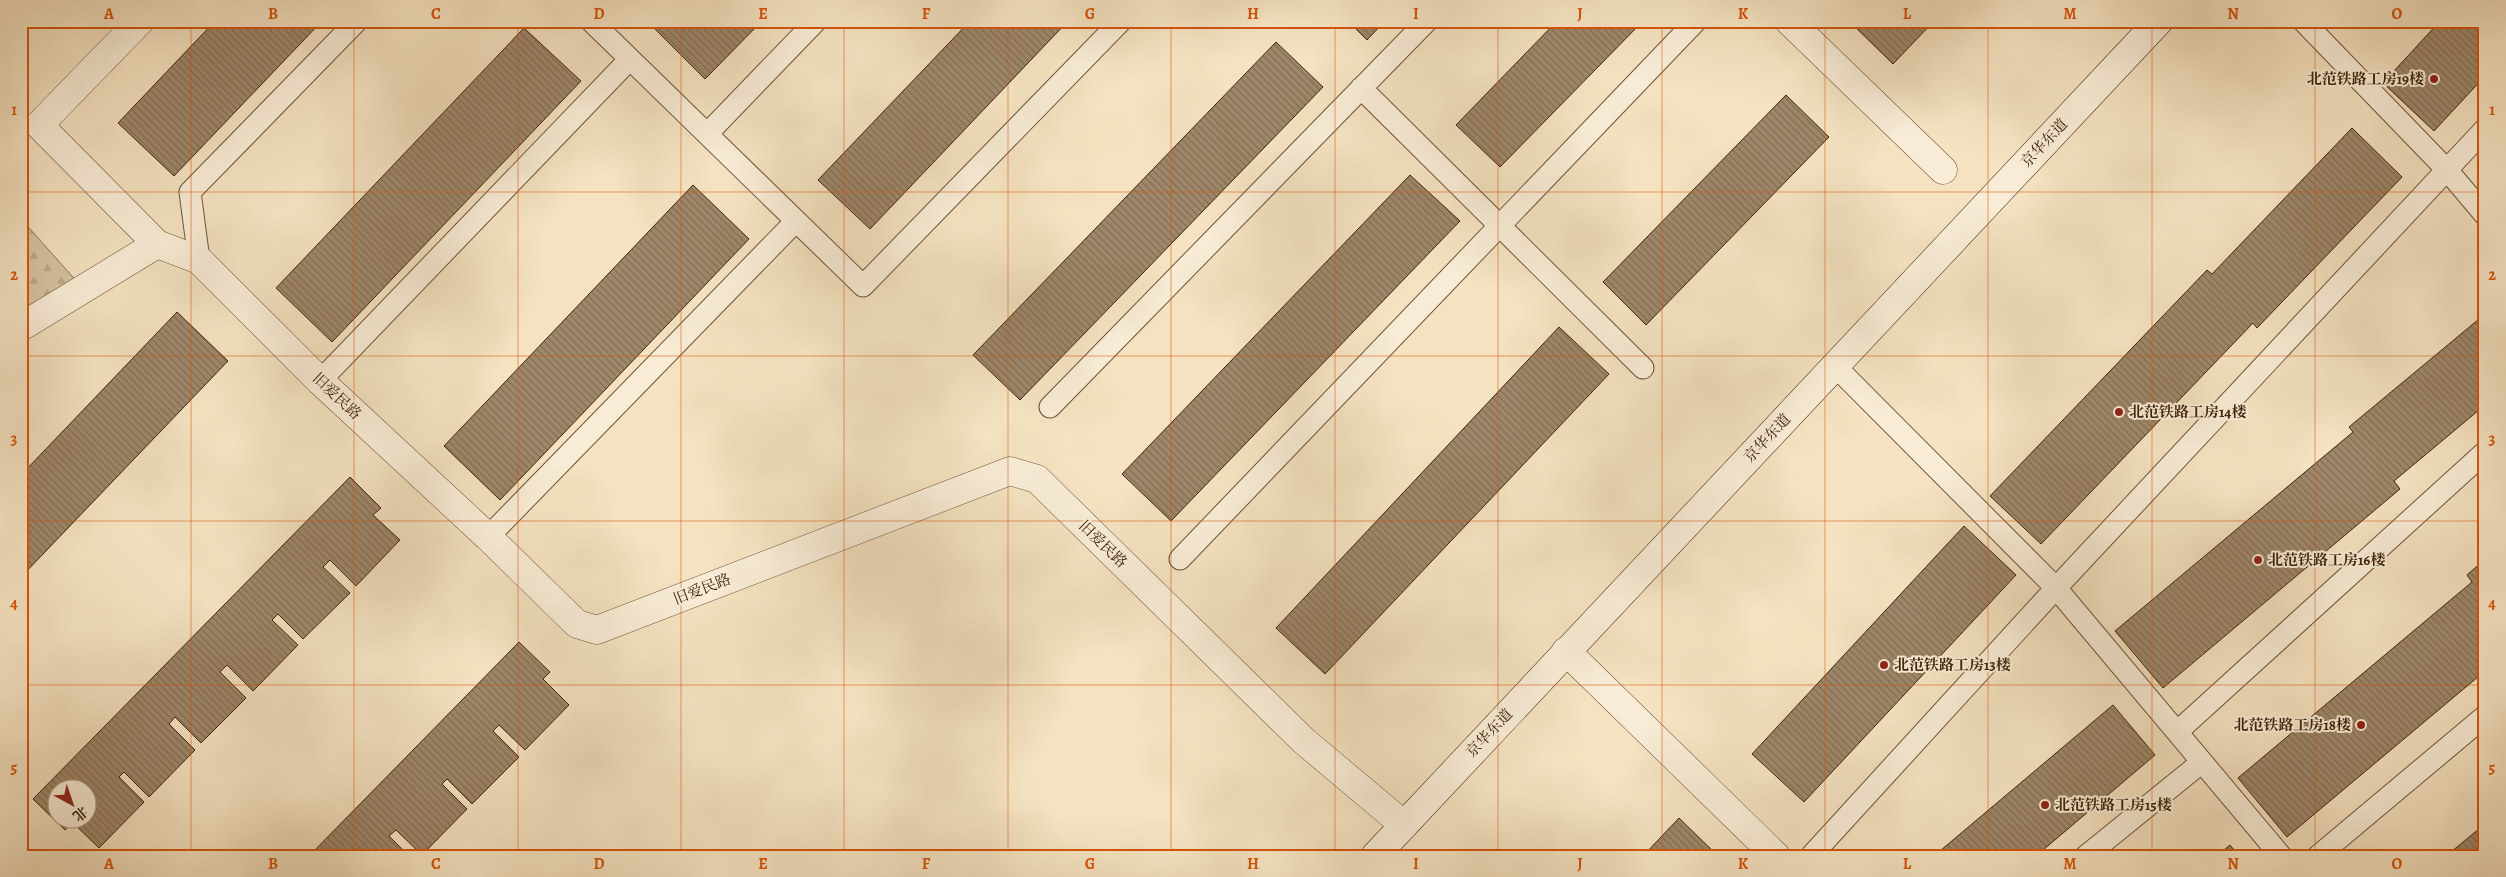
<svg xmlns="http://www.w3.org/2000/svg" width="2506" height="877" viewBox="0 0 2506 877" font-family="Alegreya,'Noto Serif SC',serif">
<defs>
<pattern id="forest-firs" width="22" height="20" patternUnits="userSpaceOnUse" patternTransform="scale(1.25)"><rect width="22" height="20" fill="#d6c2a1"/><path d="M5 1l3.5 6h-7zM16 11l3.5 6h-7z" fill="#b9a789"/></pattern>
<pattern id="building-back-hatch" width="6" height="6" patternUnits="userSpaceOnUse" patternTransform="scale(1.25)"><rect width="6" height="6" fill="#9e876a"/><path d="M-1 5l2 2M0 0l6 6M5-1l2 2" fill="none" stroke="#826e56"/></pattern>
</defs>
<rect width="100%" height="100%" fill="#f4e2c0"/>
<filter id="stains"><feTurbulence type="fractalNoise" baseFrequency=".004" numOctaves="4"/><feColorMatrix values="0 0 0 0 .2 0 0 0 0 .09 0 0 0 0 .02 0 0 0 .5 -.17"/></filter>
<radialGradient id="worn" r=".72"><stop offset=".6" stop-color="#630" stop-opacity="0"/><stop offset="1" stop-color="#630" stop-opacity=".3"/></radialGradient>
<!-- forest -->
<path fill="url(#forest-firs)" stroke="#8c7356" d="M21 219 80 285 21 321Z"/>
<!-- building -->
<path fill="url(#building-back-hatch)" stroke="#41240c" fill-rule="evenodd" d="M215 21H322L174 176 118 123Z
M661 21H762L705 79 654 28Z
M970 21H1068L870 229 818 180Z
M1348 21H1385L1367 40Z
M1557 21H1643L1500 167 1456 125Z
M1849 21H1934L1893 64Z
M2440 21H2485V76L2434 131 2383 83Z
M524 28 581 81 332 342 276 288Z
M1276 42 1323 87 1020 400 973 355Z
M1786 95 1829 137 1646 325 1603 282Z
M2352 128 2402 177 2257 328 2253 323 2041 544 1990 496 2207 270 2212 274Z
M1410 175 1460 221 1171 521 1122 474Z
M693 185 749 239 500 500 444 446Z
M177 312 228 361 21 577V475Z
M2485 314V405L2394 481 2400 489 2163 688 2115 631 2353 432 2349 427Z
M1559 327 1609 374 1325 674 1276 628Z
M350 477 381 508 373 515 400 540 356 586 330 560 323 567 350 593 303 639 278 614 272 620 298 645 253 691 227 665 220 672 246 698 201 743 175 717 169 724 195 750 149 797 124 772 119 777 144 802 99 848 72 822 65 830 33 799ZM58 790H88V820H58Z
M1964 526 2016 575 1804 802 1752 754Z
M2485 559V671L2287 837 2238 778 2472 582 2467 575Z
M519 642 550 672 543 679 569 705 525 750 499 725 493 731 519 757 472 804 447 779 442 784 467 809 422 855 396 830 389 836 409 856H309Z
M2113 705 2155 755 2036 856H1934Z
M1679 818 1718 856H1643Z
M2485 824V856H2446Z
M2230 845 2239 856H2217Z"/>
<g fill="none" stroke-linecap="round" stroke-linejoin="round">
<defs>
<path id="service" d="M591 21 863 286 1121 21
M2303 21 2447 170 2485 215
M1361 88 1643 368
M707 134 816 21
M199 260 190 192 357 21
M1835 366 2056 588 2281 856
M320 381 630 59
M1050 407 1427 21
M488 537 796 221
M1180 559 1696 21
M2177 732 2485 452
M1811 856 2056 588 2485 129
M2086 856 2202 762
M2318 856 2485 716"/>
<path id="minor" d="M140 21 39 125 157 244
M1789 21 1943 170
M21 327 157 244 199 260 320 381 488 537 577 624 597 630 1010 471 1037 479 1304 741 1404 825
M1566 651 1776 856"/>
<path id="secondary" d="M1375 856 2159 21"/>
</defs>
<!-- service casing -->
<use href="#service" stroke="#6e5439" stroke-width="23"/>
<!-- minor casing -->
<use href="#minor" stroke="#6e5439" stroke-width="29"/>
<!-- secondary casing -->
<use href="#secondary" stroke="#41240c" stroke-width="29"/>
<!-- service -->
<use href="#service" stroke="#f8ecd6" stroke-width="21"/>
<!-- minor -->
<use href="#minor" stroke="#f8ecd6" stroke-width="28"/>
<!-- secondary -->
<use href="#secondary" stroke="#f8ecd6" stroke-width="28"/>
</g>
<!-- grid -->
<path fill="none" stroke="#d7540c" stroke-width="1" stroke-opacity="0.55" d="M191 21V856M354 21V856M518 21V856M681 21V856M844 21V856M1008 21V856M1171 21V856M1335 21V856M1498 21V856M1662 21V856M1825 21V856M1988 21V856M2152 21V856M2315 21V856M21 192H2485M21 356H2485M21 521H2485M21 685H2485"/>
<!-- markers -->
<g fill="#8f2418" stroke="#f8ecd6" stroke-width="2">
<circle cx="2434" cy="79" r="5"/>
<circle cx="2119" cy="412" r="5"/>
<circle cx="2258" cy="560" r="5"/>
<circle cx="1884" cy="665" r="5"/>
<circle cx="2361" cy="725" r="5"/>
<circle cx="2045" cy="805" r="5"/>
</g>
<g text-anchor="middle" stroke-width="4" stroke-linejoin="round" paint-order="stroke">
<!-- poi labels -->
<g font-size="15" font-weight="bold" fill="#41240c" stroke="#f8ecd6" text-anchor="start">
<text x="2424" y="84" text-anchor="end">北范铁路工房19楼</text>
<text x="2129" y="417">北范铁路工房14楼</text>
<text x="2268" y="565">北范铁路工房16楼</text>
<text x="1894" y="670">北范铁路工房13楼</text>
<text x="2351" y="730" text-anchor="end">北范铁路工房18楼</text>
<text x="2055" y="810">北范铁路工房15楼</text>
</g>
<!-- street labels -->
<g font-size="15" fill="#41240c" stroke="#f8ecd6">
<text transform="translate(2044 143) rotate(-47)" y="5">京华东道</text>
<text transform="translate(337 396) rotate(43)" y="5">旧爱民路</text>
<text transform="translate(1767 438) rotate(-47)" y="5">京华东道</text>
<text transform="translate(1103 544) rotate(44)" y="5">旧爱民路</text>
<text transform="translate(702 589) rotate(-21)" y="5">旧爱民路</text>
<text transform="translate(1489 733) rotate(-47)" y="5">京华东道</text>
</g>
</g>
<!-- margin -->
<rect width="2506" height="877" fill="none" stroke="#f4e2c0" stroke-width="55"/>
<!-- north arrow -->
<g transform="translate(72 804) rotate(140)"><circle r="24" fill="#f8ecd6" stroke="#af9c85"/>
<path d="M0-4L9 19L0 12L-9 19Z" fill="#8f2418"/>
<text y="-8" font-size="14" font-weight="bold" text-anchor="middle" fill="#41240c">北</text>
</g>
<rect x="28" y="28" width="2450" height="822" fill="none" stroke="#d7540c" stroke-width="2"/>
<g font-size="16" text-anchor="middle" font-weight="bold" fill="#d7540c">
<text x="109" y="19">A</text>
<text x="273" y="19">B</text>
<text x="436" y="19">C</text>
<text x="599" y="19">D</text>
<text x="763" y="19">E</text>
<text x="926" y="19">F</text>
<text x="1090" y="19">G</text>
<text x="1253" y="19">H</text>
<text x="1416" y="19">I</text>
<text x="1580" y="19">J</text>
<text x="1743" y="19">K</text>
<text x="1907" y="19">L</text>
<text x="2070" y="19">M</text>
<text x="2233" y="19">N</text>
<text x="2397" y="19">O</text>
<text x="14" y="115">1</text>
<text x="2492" y="115">1</text>
<text x="14" y="280">2</text>
<text x="2492" y="280">2</text>
<text x="14" y="444">3</text>
<text x="2492" y="444">3</text>
<text x="14" y="609">4</text>
<text x="2492" y="609">4</text>
<text x="14" y="773">5</text>
<text x="2492" y="773">5</text>
<text x="109" y="869">A</text>
<text x="273" y="869">B</text>
<text x="436" y="869">C</text>
<text x="599" y="869">D</text>
<text x="763" y="869">E</text>
<text x="926" y="869">F</text>
<text x="1090" y="869">G</text>
<text x="1253" y="869">H</text>
<text x="1416" y="869">I</text>
<text x="1580" y="869">J</text>
<text x="1743" y="869">K</text>
<text x="1907" y="869">L</text>
<text x="2070" y="869">M</text>
<text x="2233" y="869">N</text>
<text x="2397" y="869">O</text>
</g>
<rect width="100%" height="100%" filter="url(#stains)"/>
<rect width="100%" height="100%" fill="url(#worn)"/>
</svg>
